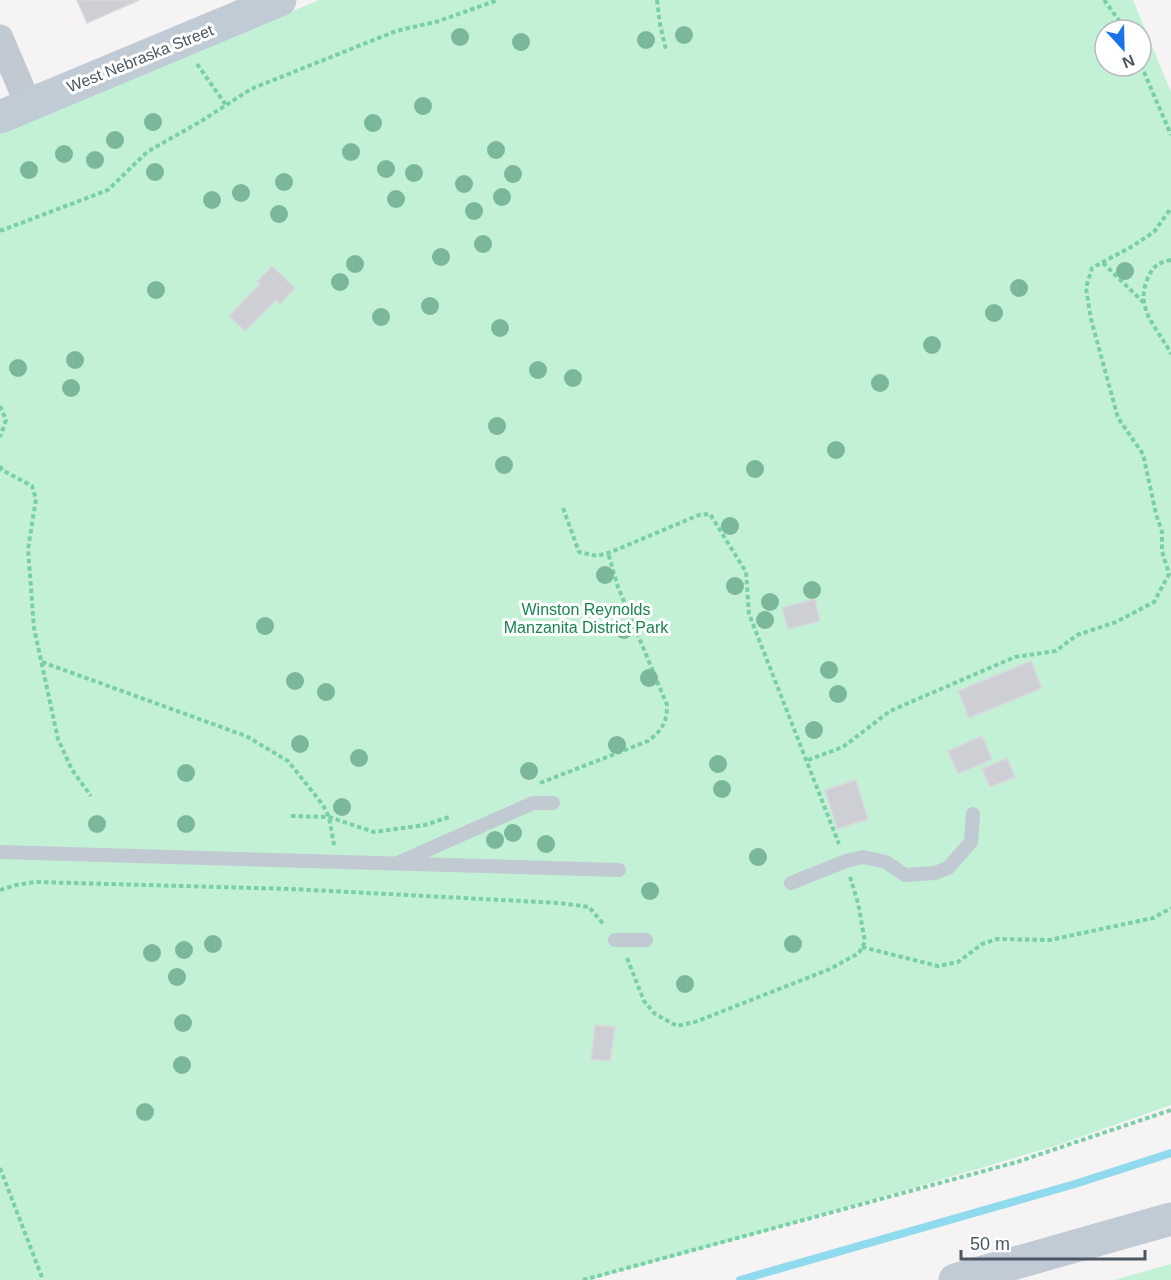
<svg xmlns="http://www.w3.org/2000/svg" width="1171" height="1280" viewBox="0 0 1171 1280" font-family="Arial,sans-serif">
<rect width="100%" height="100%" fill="#f5f3f3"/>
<!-- green -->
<path fill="#c3f1d5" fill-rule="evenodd" d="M319 0H1133L1171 92V1105L1055 1146 770 1230 589 1280H0V132ZM1105 30H1141V66H1105Z
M1171 1264V1280H1114Z"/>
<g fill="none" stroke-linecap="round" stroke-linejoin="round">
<!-- stream -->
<path stroke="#90daee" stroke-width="8" d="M740 1280 1075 1184 1171 1153"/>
</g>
<!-- building -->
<path fill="#cdcfd5" stroke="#d7d9de" stroke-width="1.5" d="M77 0H139L87 23Z
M272 266 295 288 280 304 276 300 245 331 229 316 260 284 257 282Z
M815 599 820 621 788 629 782 608Z
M1031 661 1042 688 969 718 958 691Z
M982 736 992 759 958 774 948 751Z
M1007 758 1015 777 990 787 982 769Z
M856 780 868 819 837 829 825 790Z
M595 1025 615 1027 610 1061 591 1059Z"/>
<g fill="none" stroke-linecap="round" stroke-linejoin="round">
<!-- path -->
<path stroke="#7ad0a6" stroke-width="4" stroke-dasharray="4.5 3" stroke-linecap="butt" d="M657 0 660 24 666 50
M1104 0 1126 30
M197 64 226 105
M1141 65 1171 135
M0 231 108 190 147 152 203 120 251 89 396 31 439 21 498 0
M1171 260C1158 262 1152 267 1147 280 1135 310 1158 328 1171 354
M1103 263 1143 302
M0 406 6 420 0 437
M0 466 2 470 32 486 36 499 28 549 34 628 58 739 72 770 91 796
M563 508 579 552 597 556 611 552 699 515 710 514 746 572 749 614 839 844
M42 662 246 736 288 761 323 805 329 817 334 845
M808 760 843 747 890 711 1015 657 1056 651 1077 635 1116 622 1154 602 1169 574 1162 551V532L1156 514 1143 454 1118 418 1091 319 1086 288 1092 268 1131 247 1154 232 1171 208
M540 783 648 741C662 730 667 723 667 705L618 587 608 553
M291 816 329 817 374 832 425 825 449 817
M0 890 16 885 35 882 292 889 559 903 589 907 604 925
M862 947 938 966 958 962 982 944 997 939 1050 940 1153 918 1171 908
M627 958 644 1001 655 1014 677 1026 695 1022 830 969 859 953 865 942 858 903 850 877
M0 1168 43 1280
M583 1280 1017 1162 1171 1110"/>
<!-- lane -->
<path stroke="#c1cad2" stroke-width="14" d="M0 852 619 870
M400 862 533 803H553
M791 883 846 861 863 857 886 862 905 875 935 873 948 868 971 842 973 814
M615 940H646"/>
<!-- street -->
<path stroke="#c1cad2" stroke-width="27" d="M0 38 28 104"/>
<!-- secondary -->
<path stroke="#c1cbd6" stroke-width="33" d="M0 117 280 0
M955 1280 1171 1219"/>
</g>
<!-- trees -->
<g fill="#7bb799">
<circle cx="684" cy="35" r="9"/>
<circle cx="460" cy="37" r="9"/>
<circle cx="646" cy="40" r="9"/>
<circle cx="521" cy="42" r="9"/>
<circle cx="423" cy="106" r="9"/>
<circle cx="153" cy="122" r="9"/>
<circle cx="373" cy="123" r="9"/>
<circle cx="115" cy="140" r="9"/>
<circle cx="496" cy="150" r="9"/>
<circle cx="351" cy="152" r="9"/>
<circle cx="64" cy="154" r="9"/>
<circle cx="95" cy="160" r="9"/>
<circle cx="386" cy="169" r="9"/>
<circle cx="29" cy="170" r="9"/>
<circle cx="155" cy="172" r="9"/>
<circle cx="414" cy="173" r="9"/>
<circle cx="513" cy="174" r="9"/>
<circle cx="284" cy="182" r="9"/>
<circle cx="464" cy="184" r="9"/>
<circle cx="241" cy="193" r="9"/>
<circle cx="502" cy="197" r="9"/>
<circle cx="396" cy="199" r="9"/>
<circle cx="212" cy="200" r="9"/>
<circle cx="474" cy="211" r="9"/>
<circle cx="279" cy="214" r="9"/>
<circle cx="483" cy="244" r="9"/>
<circle cx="441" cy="257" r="9"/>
<circle cx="355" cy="264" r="9"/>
<circle cx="1125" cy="271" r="9"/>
<circle cx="340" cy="282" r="9"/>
<circle cx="1019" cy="288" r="9"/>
<circle cx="156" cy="290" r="9"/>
<circle cx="430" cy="306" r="9"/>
<circle cx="994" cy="313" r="9"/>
<circle cx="381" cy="317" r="9"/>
<circle cx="500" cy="328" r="9"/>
<circle cx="932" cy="345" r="9"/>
<circle cx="75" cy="360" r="9"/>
<circle cx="18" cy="368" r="9"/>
<circle cx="538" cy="370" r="9"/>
<circle cx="573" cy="378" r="9"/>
<circle cx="880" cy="383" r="9"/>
<circle cx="71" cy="388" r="9"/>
<circle cx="497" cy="426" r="9"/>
<circle cx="836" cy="450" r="9"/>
<circle cx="504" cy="465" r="9"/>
<circle cx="755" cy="469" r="9"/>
<circle cx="730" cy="526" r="9"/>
<circle cx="605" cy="575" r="9"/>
<circle cx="735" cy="586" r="9"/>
<circle cx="812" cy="590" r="9"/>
<circle cx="770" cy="602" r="9"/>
<circle cx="765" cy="620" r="9"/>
<circle cx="265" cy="626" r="9"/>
<circle cx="624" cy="630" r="9"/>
<circle cx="829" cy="670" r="9"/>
<circle cx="649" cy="678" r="9"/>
<circle cx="295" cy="681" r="9"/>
<circle cx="326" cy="692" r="9"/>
<circle cx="838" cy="694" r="9"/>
<circle cx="814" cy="730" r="9"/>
<circle cx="300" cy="744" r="9"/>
<circle cx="617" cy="745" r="9"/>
<circle cx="359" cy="758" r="9"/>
<circle cx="718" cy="764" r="9"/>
<circle cx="529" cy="771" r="9"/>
<circle cx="186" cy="773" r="9"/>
<circle cx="722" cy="789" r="9"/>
<circle cx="342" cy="807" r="9"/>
<circle cx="97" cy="824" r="9"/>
<circle cx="186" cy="824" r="9"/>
<circle cx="513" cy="833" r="9"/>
<circle cx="495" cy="840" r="9"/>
<circle cx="546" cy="844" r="9"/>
<circle cx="758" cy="857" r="9"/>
<circle cx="650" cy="891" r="9"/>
<circle cx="213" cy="944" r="9"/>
<circle cx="793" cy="944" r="9"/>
<circle cx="184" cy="950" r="9"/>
<circle cx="152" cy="953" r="9"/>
<circle cx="177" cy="977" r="9"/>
<circle cx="685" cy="984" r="9"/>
<circle cx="183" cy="1023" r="9"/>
<circle cx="182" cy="1065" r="9"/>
<circle cx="145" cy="1112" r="9"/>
</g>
<g text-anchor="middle" stroke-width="6" stroke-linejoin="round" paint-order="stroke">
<!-- street labels -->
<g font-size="16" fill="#4a5661" stroke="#fff">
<text transform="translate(140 58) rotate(-22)" y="6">West Nebraska Street</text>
</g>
<!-- park labels -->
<g font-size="16" fill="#17864f" stroke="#fff">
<text x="586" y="615">Winston Reynolds<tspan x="586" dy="18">Manzanita District Park</tspan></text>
</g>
</g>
<!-- north arrow -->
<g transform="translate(1123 48) rotate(158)"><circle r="28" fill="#ffffff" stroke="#b7bbc0" stroke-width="1.5"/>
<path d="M0-4.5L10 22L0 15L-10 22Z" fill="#1a73e8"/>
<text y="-9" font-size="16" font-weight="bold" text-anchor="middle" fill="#4a5661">N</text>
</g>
<!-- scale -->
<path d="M961 1250v9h184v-9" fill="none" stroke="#4a5661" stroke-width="3"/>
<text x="970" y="1250" font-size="18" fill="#4a5661" stroke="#ffffff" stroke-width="4.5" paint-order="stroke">50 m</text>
</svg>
